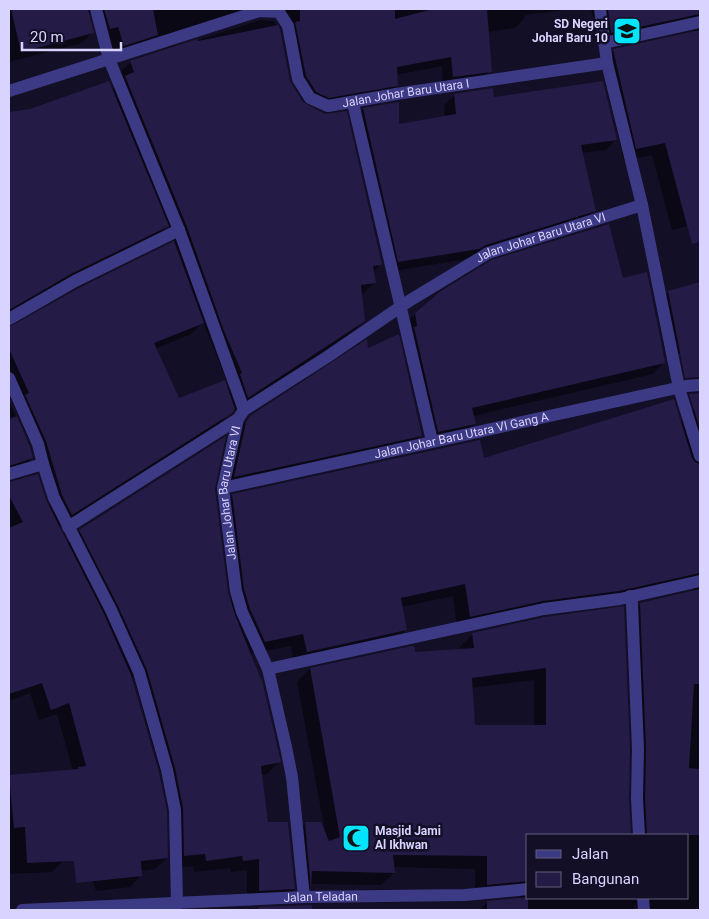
<svg xmlns="http://www.w3.org/2000/svg" width="709" height="919" viewBox="0 0 709 919" font-family="Roboto,sans-serif">
<rect width="100%" height="100%" fill="#130f26"/>
<!-- shadow -->
<path fill="#0007" fill-rule="evenodd" d="M9 9H568L566 10 524 15 525 18 515 28 487 32 490 71 480 81 443 87 442 66 396 75 397 85 386 95 306 101 286 35 276 18 269 14 114 55 92 14 88 12 92 33 82 43 9 62Z
M591 9H700V223L672 230 652 155 624 161 601 63 614 50 695 33 693 29 599 45 596 21 592 15Z
M260 20 274 21 279 30 289 81 381 264 373 272 375 282 361 296 364 321 350 334 235 410 234 408 219 424 58 527 67 544 80 531 214 489 227 592 232 606 220 508 233 495 483 460 680 423 694 409 700 407V910H639L634 904 635 910H480L488 902 522 899 518 894 475 897V869L393 867 394 873 381 885 310 884V888L299 899 293 836 305 824 325 831 297 682 310 669 411 648 414 653 460 650V647L473 634 546 618 628 799 630 835H528V898H688V835H634V762L628 617 641 604 694 592 693 588 457 629 453 596 402 607 406 630 393 643 294 664 291 646 249 654 279 762 267 774 261 775 267 824 294 889 281 901 247 903V870L231 872 230 868 194 872 193 866 172 868 171 821 163 781 135 682 132 676 131 677 167 858 155 869 141 871V875L130 887 96 891 60 782 73 771 57 714 39 720 30 693 9 701V483L52 512 35 453 9 394V327H13L79 289 175 243 168 225 156 237 9 313V113L30 111 112 90 120 82 117 75 131 62ZM203 322 229 387 226 389 178 400 155 349 191 334ZM534 680V726H474L471 688Z
M455 95 492 98 616 139 606 150 581 153 594 210 584 221 467 259 388 272 353 120 363 109 397 103 398 126 445 118 444 105Z
M622 279 664 362 653 374 473 416 474 424 463 435 427 443 404 325 416 313Z
M700 283V348L666 357 656 305 668 292Z
M9 401 29 447 32 458 20 469 9 473Z
M251 417 421 435 409 447 223 488 238 429Z
M24 775 63 861 52 872 9 874V777Z
M311 906V910H258L260 908Z"/>
<!-- building -->
<path fill="#241b47" fill-rule="evenodd" d="M11 9H88L94 33 21 52Z
M104 9H153L158 35 124 46 118 27 110 29Z
M300 9H395V19L433 9H487L492 72 453 77 451 57 397 67 398 86 329 98 316 92 306 76 295 22 300 21Z
M608 9H700V14L611 33Z
M278 25 280 29 290 81 303 102 325 114 347 111 382 265 373 266 376 283 361 285 365 321 248 398 240 374 242 373 224 331 187 227 125 76 134 72 130 61 197 39 198 41Z
M700 30V242L692 244 665 143 636 149 613 49Z
M109 81 169 226 71 274 9 310V112L30 109Z
M603 81 617 140 581 145 596 211 486 245 479 249 398 262 363 108 399 102V124L456 114 454 94 493 88 494 97Z
M609 224 623 278 647 272 666 367 665 363 472 408 476 424 438 432 414 327 417 326 415 313 441 291 491 260Z
M174 241 204 323 154 343 179 398 225 380 235 409 232 413 72 515 62 495 46 441 25 395 29 393 9 349V327L79 288Z
M700 282V377L685 378 668 291Z
M399 334 422 436 234 477 246 422 250 416 367 339 368 348Z
M700 393V429L689 394Z
M674 399 692 458 695 462 700 464V573L619 591 543 601 470 617 465 584 401 598 407 630 307 652 303 634 265 642 250 609 244 589 232 494 480 440 484 458Z
M17 416 30 447 33 458 9 466V419Z
M226 436 215 489 228 592 235 615 263 684 281 762 261 766 268 822H288L295 889 259 891V859L243 861 242 856 206 861 205 854 184 856 183 808 175 768 147 670 118 606 79 530Z
M38 474 47 502 104 614 131 675 159 772 167 811 168 858 141 861 142 876 76 883 74 861 27 863 25 827 14 828 9 775 79 769 78 767 86 766 69 703 51 710 42 683 9 694V528L23 522 9 496V482Z
M700 589V684H694L689 768 700 769V835H647L645 799 646 749 640 603Z
M624 606 630 749 629 799 631 835H528V881L487 885V856L393 855 395 873 312 871 311 889 305 822H321L329 841 340 837 310 668 411 646 415 647V652L474 648 472 633 545 617ZM546 668V725H475L472 678Z
M528 897V910H487V901Z
M312 905V910H259V907Z"/>
<g fill="none" stroke-linecap="round" stroke-linejoin="round">
<!-- minor -->
<g stroke="#3d3a85" stroke-width="12">
<path d="M96 9 109 59 179 230 244 410"/>
<path d="M600 9 607 63 642 205 679 388 700 456"/>
<path d="M604 43 700 22"/>
<path id="s1" d="M9 91 259 11 279 12 288 26 298 79 310 98 328 106 396 94 607 63"/>
<path d="M353 103 432 441"/>
<path d="M9 319 75 281 179 230"/>
<path d="M9 378 38 444 43 464 9 474"/>
<path d="M43 464 54 498 111 610 139 672 167 770 175 810 177 904"/>
<path id="s2" d="M223 488 686 386 700 385"/>
<path d="M68 527 238 419"/>
<path d="M630 596 632 603 638 749 637 799 639 835"/>
<path d="M268 669 544 609 620 599 700 581"/>
<path id="s3" d="M304 897 292 777 286 747 268 669 242 612 236 591 223 488 238 419 244 410 327 357 409 301 488 253 642 205"/>
<path d="M643 898 644 910"/>
<path id="s4" d="M22 910 304 897 465 895 528 889"/>
</g>
</g>
<!-- icons -->
<defs>
<symbol id="school-square" viewBox="-11 -11 22 22"><rect x="-9" y="-9" width="18" height="18" rx="4" fill="#00e5ff" stroke="#130f26"/><path d="M0-5L7-2L0 1L-7-2ZM-4 1L0 2.5L4 1V4Q0 6-4 4Z" fill="#111"/></symbol>
<symbol id="mosque-square" viewBox="-11 -11 22 22"><rect x="-9" y="-9" width="18" height="18" rx="4" fill="#00e5ff" stroke="#130f26"/><path d="M3.5-4.9A6 6 0 1 0 3.5 4.9A5 5 0 1 1 3.5-4.9Z" fill="#111"/></symbol>
</defs>
<g fill-rule="evenodd">
<use href="#school-square" x="611" y="15" width="32" height="32"/>
<use href="#mosque-square" x="340" y="822" width="32" height="32"/>
</g>
<g text-anchor="middle" stroke-width="5" stroke-linejoin="round" paint-order="stroke">
<!-- poi labels -->
<g font-size="12" font-weight="bold" fill="#d9d4ff" stroke="#130f26" text-anchor="end">
<text x="608" y="28">SD Negeri<tspan x="608" dy="14">Johar Baru 10</tspan></text>
<text x="375" y="835" text-anchor="start">Masjid Jami<tspan x="375" dy="14">Al Ikhwan</tspan></text>
</g>
<!-- street labels -->
<g font-size="12" fill="#d9d4ff" stroke="#130f26">
<text dy="4" stroke="none"><textPath href="#s1" startOffset="474">Jalan Johar Baru Utara I</textPath></text>
<text dy="4" stroke="none"><textPath href="#s3" startOffset="846">Jalan Johar Baru Utara VI</textPath></text>
<text dy="4" stroke="none"><textPath href="#s2" startOffset="244">Jalan Johar Baru Utara VI Gang A</textPath></text>
<text dy="4" stroke="none"><textPath href="#s3" startOffset="415">Jalan Johar Baru Utara VI</textPath></text>
<text dy="4" stroke="none"><textPath href="#s4" startOffset="299">Jalan Teladan</textPath></text>
</g>
</g>
<!-- border -->
<rect width="709" height="919" fill="none" stroke="#d9d4ff" stroke-width="20"/>
<!-- legend -->
<rect x="526" y="834" width="162" height="65" fill="#130f26" stroke="#625e7d"/>
<rect x="536" y="850" width="25" height="8" fill="#3d3a85" stroke="#625e7d"/>
<text x="572" y="859" font-size="15" fill="#d9d4ff">Jalan</text>
<rect x="536" y="872" width="25" height="15" fill="#241b47" stroke="#625e7d"/>
<text x="572" y="884" font-size="15" fill="#d9d4ff">Bangunan</text>
<!-- scale -->
<path d="M22 42v8h99v-8" fill="none" stroke="#d9d4ff" stroke-width="2.5"/>
<text x="30" y="42" font-size="15" fill="#d9d4ff" stroke="#130f26" stroke-width="4" paint-order="stroke">20 m</text>
</svg>
